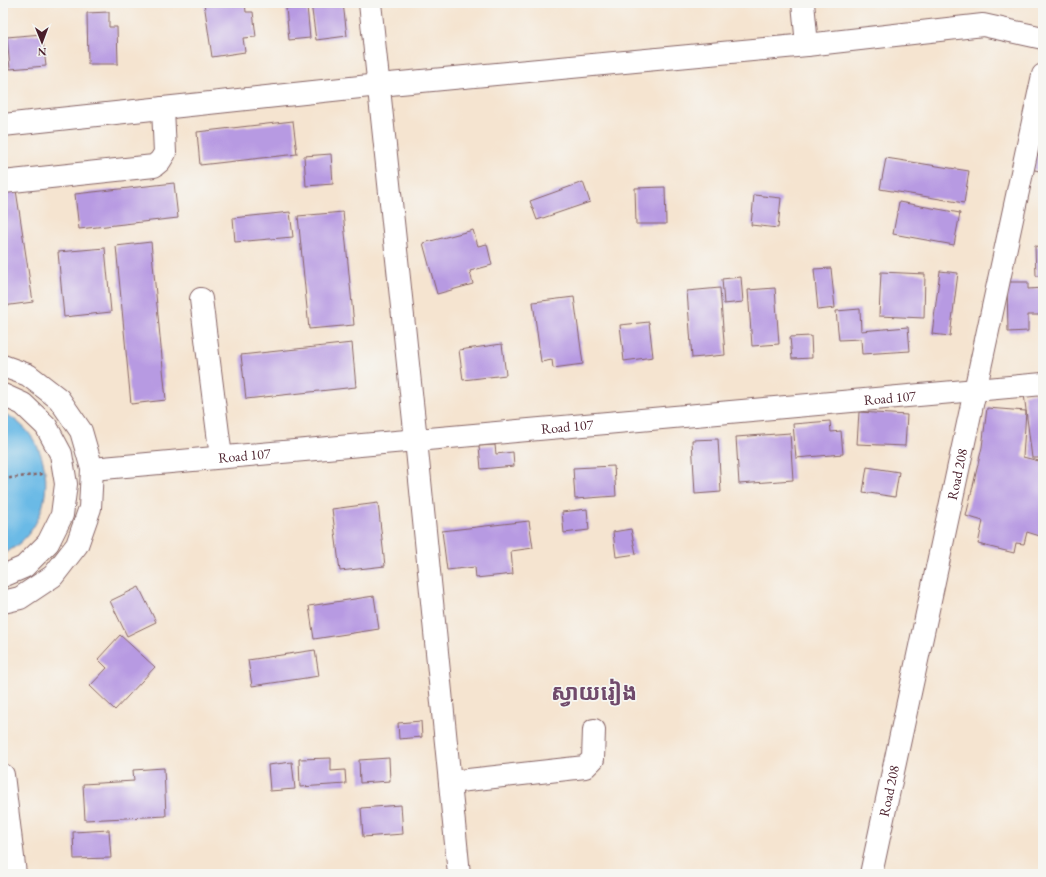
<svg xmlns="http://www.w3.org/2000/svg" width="1046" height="877" viewBox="0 0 1046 877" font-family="'EB Garamond','Noto Sans Khmer',serif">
<rect width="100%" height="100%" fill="#f6f6f2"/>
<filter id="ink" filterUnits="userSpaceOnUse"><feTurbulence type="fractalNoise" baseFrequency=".025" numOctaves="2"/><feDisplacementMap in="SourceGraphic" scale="8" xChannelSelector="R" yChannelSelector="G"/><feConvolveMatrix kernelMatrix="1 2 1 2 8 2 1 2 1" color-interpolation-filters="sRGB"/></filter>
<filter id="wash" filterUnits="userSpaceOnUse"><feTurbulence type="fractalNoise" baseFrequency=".012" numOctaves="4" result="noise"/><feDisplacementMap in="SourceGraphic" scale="16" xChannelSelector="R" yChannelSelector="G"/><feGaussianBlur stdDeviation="0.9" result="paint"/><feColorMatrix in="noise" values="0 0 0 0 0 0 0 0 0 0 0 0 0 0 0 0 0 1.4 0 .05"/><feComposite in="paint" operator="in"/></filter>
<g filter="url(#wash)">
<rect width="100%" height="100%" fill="#f5e4d0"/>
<!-- water -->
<path fill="#6bbae6" stroke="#5a6c88" d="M3 413C60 439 60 527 3 554Z"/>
<g id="blocks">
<!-- building -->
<path fill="#b79ae2" d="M204 3H245L246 12H253L256 37 243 38 245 52 212 57Z
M311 3H343L347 36 316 40Z
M307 6 310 38 289 40 286 8Z
M109 12V27H117L118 64H88L87 13Z
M42 34 46 66 10 69 7 37Z
M293 121 297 154 200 165 197 132Z
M1030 153 1043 156V172L1027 168Z
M331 154 333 184 306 186 304 156Z
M886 158 969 171 964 203 880 189Z
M583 182 590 202 537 220 530 201Z
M174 183 178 218 79 229 75 194Z
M665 187 666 224H636L635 188Z
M16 190 33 302 3 306V192Z
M754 195 781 198 778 228 751 225Z
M899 202 960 213 954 245 893 234Z
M290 212 293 237 235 242 233 218Z
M343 212 354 325 309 329 298 216Z
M473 230 478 246 487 244 492 265 470 271 473 284 437 294 423 243Z
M151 242 166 400 131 404 116 246Z
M1035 246 1043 247V276H1036Z
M105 248 111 312 64 317 58 252Z
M831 268 835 308 818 310 814 269Z
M940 271 958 273 950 336 932 334Z
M881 272 925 274 924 318 879 316Z
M741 277 743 302 724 304 722 279Z
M1007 282H1028V289L1043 288V315H1028V331L1008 332Z
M720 288 725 355 692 358 687 291Z
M775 288 779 344 752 346 748 290Z
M574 297 583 364 553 368 552 360 541 362 533 302Z
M860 309 861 331 908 327 910 351 862 354 861 339 839 340 836 311Z
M649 322 653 357 624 361 620 325Z
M811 336 812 358 792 359 790 337Z
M352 343 356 387 246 399 241 355Z
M502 344 506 375 463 380 459 350Z
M1043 392V458H1032L1024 394Z
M987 408 1026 411 1023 457 1043 462V537L1027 532 1024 544 1016 543 1014 553 978 544 983 521 966 516 982 447Z
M859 412 907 415 905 446 857 444Z
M830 421 831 432 841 431 843 454 796 458 793 424Z
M790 433 793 480 739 484 736 437Z
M718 439 721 492 695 494 692 440Z
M495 445 496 454 513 452 514 466 481 469 479 446Z
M614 466 616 496 575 499 573 468Z
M867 467 899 472 895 497 863 492Z
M378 503 385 566 340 571 332 509Z
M587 509 589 530 564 533 562 512Z
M529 521 533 548 511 551 513 574 476 578 475 567 447 570 442 531Z
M631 529 636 554 616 557 613 532Z
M139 587 156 622 127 636 110 601Z
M374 596 379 629 314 639 309 606Z
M120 635 155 667 115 710 90 686 107 668 98 659Z
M315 650 319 676 252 686 248 660Z
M421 721 422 737 399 739 398 723Z
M331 758V771L345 770 346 784 300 787 299 759Z
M389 758 390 781 360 783 359 760Z
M292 762 295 789 270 791 268 765Z
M164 768 166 816 85 820 83 784 134 781 133 770Z
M401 805 403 834 363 837 361 808Z
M109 830 111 858 74 859 73 832Z"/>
</g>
</g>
<g filter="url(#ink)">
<use href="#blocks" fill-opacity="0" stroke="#866465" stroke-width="1"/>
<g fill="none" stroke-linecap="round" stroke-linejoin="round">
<defs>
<g id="minor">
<path d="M370 3 416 440 459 874"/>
<path d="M803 3 807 45"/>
<path d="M3 125 379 85 807 45 983 25 1043 38"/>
<path d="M3 182 154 166 160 161 165 153 163 108"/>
<path d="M201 299 221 457"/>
<path d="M3 366 28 375 59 399 81 431 92 469 90 508 77 545 53 576 20 598 3 602"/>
<path d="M3 395 23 404 46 426 61 454 66 484 62 515 48 543 24 567 3 576"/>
<path id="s1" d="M92 469 1043 384"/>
<path d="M3 775 15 874"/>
<path d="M450 782 585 767 593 759 594 730"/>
<path id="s2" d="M871 874 1043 75"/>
</g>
</defs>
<!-- minor casing -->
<use href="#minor" stroke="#866465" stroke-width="24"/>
<!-- path -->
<path stroke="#866465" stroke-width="2.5" stroke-dasharray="3 3" stroke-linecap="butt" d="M3 479 42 474"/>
<!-- minor -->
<use href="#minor" stroke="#fff" stroke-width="22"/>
</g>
</g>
<g text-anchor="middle" stroke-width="3.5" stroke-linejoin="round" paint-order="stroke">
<!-- street labels -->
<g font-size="14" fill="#4a1f2b" stroke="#f6f6f2">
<text dy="5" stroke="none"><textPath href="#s1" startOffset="801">Road 107</textPath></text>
<text dy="5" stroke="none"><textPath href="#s1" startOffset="477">Road 107</textPath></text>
<text dy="5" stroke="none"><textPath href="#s1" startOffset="153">Road 107</textPath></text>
<text dy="5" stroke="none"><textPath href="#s2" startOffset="409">Road 208</textPath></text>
<text dy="5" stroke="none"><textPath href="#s2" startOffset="85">Road 208</textPath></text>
</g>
<!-- town labels -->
<g font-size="22" font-weight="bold" fill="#704a6b" stroke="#f6f6f2">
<text x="594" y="700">ស្វាយរៀង</text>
</g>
</g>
<!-- margin -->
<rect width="1046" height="877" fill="none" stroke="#f6f6f2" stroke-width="16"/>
<!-- north arrow -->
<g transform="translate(42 42) rotate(179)" stroke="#f6f6f2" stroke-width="3" paint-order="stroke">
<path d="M0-3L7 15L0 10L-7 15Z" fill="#4a1f2b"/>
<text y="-6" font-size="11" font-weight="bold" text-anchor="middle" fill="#4a1f2b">N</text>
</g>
</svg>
